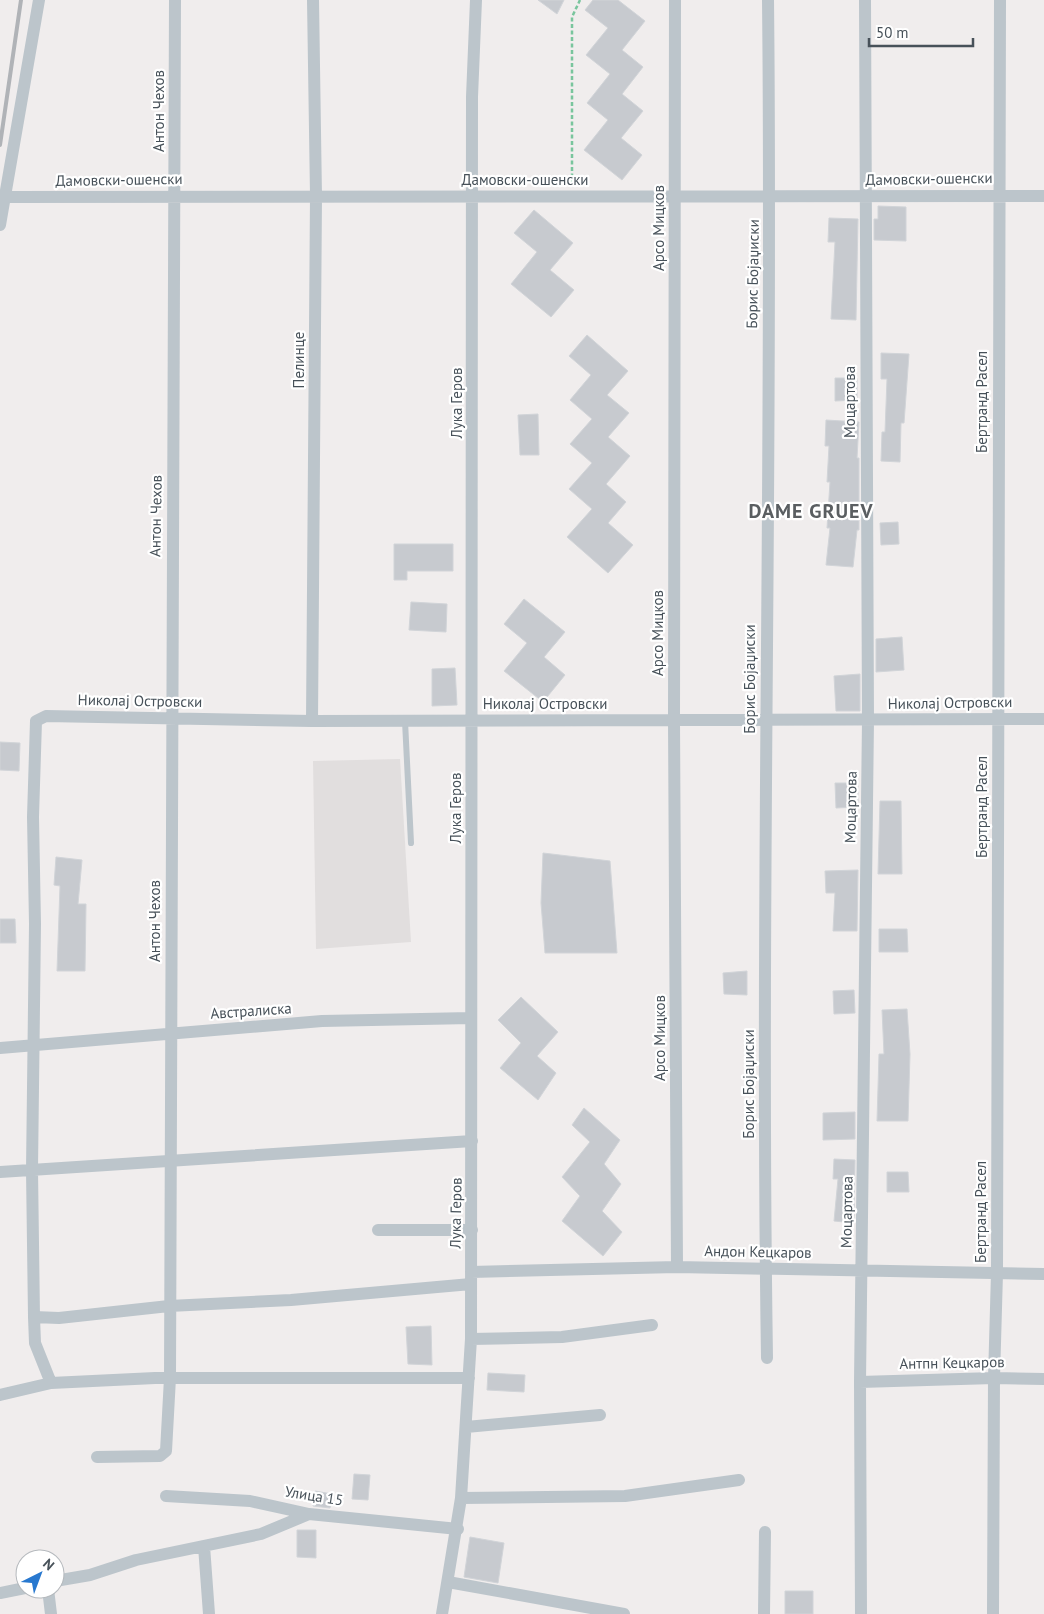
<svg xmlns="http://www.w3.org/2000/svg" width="1044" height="1614" viewBox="0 0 1044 1614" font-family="'PT Sans',sans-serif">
<rect width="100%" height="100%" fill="#f0eded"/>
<!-- education -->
<path fill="#e1dede" d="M400 759 411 942 316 949 313 761Z"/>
<!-- building -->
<path fill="#c7cacf" stroke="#d1d4d8" d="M538 0H564L557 14Z
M593 0H618L645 21 622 50 643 67 622 94 643 111 621 138 642 155 622 180 584 150 608 120 587 103 610 74 586 55 608 28 585 10Z
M878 206 906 207V241L874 240V219H878Z
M534 210 573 243 550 270 574 290 551 317 511 284 537 252 514 233Z
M829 218 858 219 856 320 831 319 835 242H828Z
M587 335 628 371 607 395 629 413 608 437 630 456 606 484 626 502 608 523 633 545 608 573 567 537 592 509 569 489 592 463 570 444 592 419 570 400 591 375 569 356Z
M881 353 909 354 904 423H901L900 462 881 461 882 432H885L887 379H881Z
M835 378H857V400L835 401Z
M538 414 539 455H520L518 415Z
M826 420 859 422 857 458H859V530H857L853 567 826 565 830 528H827L830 482H827L829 446H825Z
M898 522 899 544 881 545 880 523Z
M394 544H453V571H407V580H394Z
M524 599 565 632 544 657 565 675 543 702 504 671 527 643 504 624Z
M411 602 447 604 446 632 409 630Z
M902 637 904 670 876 672V639Z
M455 668 457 705 432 706V669Z
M860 674V711H836L834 676Z
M0 742 20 743 19 771 0 770Z
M835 783H858V807L836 808Z
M880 801H901L902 874H878Z
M543 853 610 861 617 953H545L541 903Z
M56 857 82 860 78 904H86L85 971H57L60 886 54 885Z
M858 870 857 931H833L835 893H826L825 871Z
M0 919H15L16 943H0Z
M879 929H907L908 952H879Z
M747 971V995L724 994 723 973Z
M854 990 855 1013 834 1014 833 991Z
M521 997 558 1032 537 1056 556 1073 538 1100 500 1068 521 1043 498 1020Z
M907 1009 910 1054 908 1121H877L879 1054H884L882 1010Z
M584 1108 620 1140 604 1164 621 1184 602 1211 622 1232 603 1256 562 1221 580 1196 562 1177 590 1142 572 1125Z
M855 1112V1139L823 1140V1113Z
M834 1159 855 1160 854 1223 834 1221 838 1179H833Z
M887 1172H908L909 1192H887Z
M431 1326 432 1365 408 1364 406 1327Z
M488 1373 525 1375 524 1392 487 1390Z
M354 1474 370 1475 368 1500 352 1499Z
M315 1491 332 1494 330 1508 313 1506Z
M297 1530H316V1558L297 1557Z
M470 1537 504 1543 498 1583 464 1577Z
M785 1591H813V1614H785Z"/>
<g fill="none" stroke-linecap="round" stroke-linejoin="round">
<!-- path -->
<path stroke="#79c59d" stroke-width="2.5" stroke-dasharray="4 2.5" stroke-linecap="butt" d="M572 184V17L580 0"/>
<!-- service -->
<path stroke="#bcc5cb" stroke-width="6" d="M405 721 411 843"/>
<!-- minor -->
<path stroke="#bcc5cb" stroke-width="12" d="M675 0 674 721 677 1267
M5 197 1044 196
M0 225 39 0
M312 721 316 196 313 0
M0 1048 322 1021 471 1018
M0 1172 472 1141
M378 1230H472
M471 1272 677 1267 1044 1274
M471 1284 291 1300 169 1306 59 1318 34 1317 32 1170 35 924 33 817 36 721 46 716 312 721 1044 719
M34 1317 35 1343 51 1383
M471 1339 562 1337 652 1325
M767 1358C760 905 773 453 768 0
M860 1382 994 1378 1044 1379
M0 1395 51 1383 155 1378H469
M466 1427 600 1415
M97 1457 160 1456 166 1451 170 1378 175 0
M166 1496 250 1501 309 1514 458 1529
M461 1498 625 1496 739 1480
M204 1546 209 1614
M55 1581 90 1575 136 1560 261 1534 309 1514
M448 1582 624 1614
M48 1589 51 1614
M0 1593 25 1588
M442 1614 461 1498 471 1339 472 97 476 0
M764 1614 765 1532
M861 1614 860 1382 868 720 865 0
M993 1614 994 1378 997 1273 1000 0"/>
<!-- rail -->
<path stroke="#b0b3b7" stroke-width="4" d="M0 145 21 0"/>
</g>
<g text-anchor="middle" stroke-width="4.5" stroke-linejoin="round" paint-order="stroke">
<!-- street labels -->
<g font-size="15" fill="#475159" stroke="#fff">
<text transform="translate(159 111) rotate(-90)" y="5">Антон Чехов</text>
<text transform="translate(929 179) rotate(-1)" y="5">Дамовски-ошенски</text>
<text transform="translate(119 180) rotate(-1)" y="5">Дамовски-ошенски</text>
<text x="525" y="185">Дамовски-ошенски</text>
<text transform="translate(659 228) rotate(-90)" y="5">Арсо Мицков</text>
<text transform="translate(753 274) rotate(-89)" y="5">Борис Бојаџиски</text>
<text transform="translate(299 360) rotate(-90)" y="5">Пелинце</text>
<text transform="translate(850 402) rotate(-90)" y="5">Моцартова</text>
<text transform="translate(982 402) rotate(-90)" y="5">Бертранд Расел</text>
<text transform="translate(457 403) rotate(-90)" y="5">Лука Геров</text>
<text transform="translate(156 516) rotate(-89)" y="5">Антон Чехов</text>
<text transform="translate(658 633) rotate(-90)" y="5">Арсо Мицков</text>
<text transform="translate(750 679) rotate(-90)" y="5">Борис Бојаџиски</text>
<text transform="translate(140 701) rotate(1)" y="5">Николај Островски</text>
<text transform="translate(950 703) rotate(-1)" y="5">Николај Островски</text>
<text x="545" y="709">Николај Островски</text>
<text transform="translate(851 807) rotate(-89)" y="5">Моцартова</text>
<text transform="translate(982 807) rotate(-90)" y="5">Бертранд Расел</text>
<text transform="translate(456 808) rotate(-90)" y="5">Лука Геров</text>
<text transform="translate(155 921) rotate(-90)" y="5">Антон Чехов</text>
<text transform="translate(251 1011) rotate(-4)" y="5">Австралиска</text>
<text transform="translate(660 1038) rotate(-90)" y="5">Арсо Мицков</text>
<text transform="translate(749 1084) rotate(-90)" y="5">Борис Бојаџиски</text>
<text transform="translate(847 1212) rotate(-89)" y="5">Моцартова</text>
<text transform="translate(981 1212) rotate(-90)" y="5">Бертранд Расел</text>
<text transform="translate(456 1213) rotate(-89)" y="5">Лука Геров</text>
<text transform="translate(758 1252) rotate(1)" y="5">Андон Кецкаров</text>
<text transform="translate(952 1363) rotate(-1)" y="5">Антпн Кецкаров</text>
<text transform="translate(314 1496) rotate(9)" y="5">Улица 15</text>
</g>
<!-- district labels -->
<g font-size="20" font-weight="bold" letter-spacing="1" fill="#5a5e61" stroke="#fff">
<text x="811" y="518">DAME GRUEV</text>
</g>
</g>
<!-- north arrow -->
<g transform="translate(40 1574) rotate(42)"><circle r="24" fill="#ffffff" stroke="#b5b9bd"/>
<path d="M0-4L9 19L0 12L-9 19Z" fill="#2878cf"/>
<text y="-8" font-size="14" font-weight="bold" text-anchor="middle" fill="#475159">N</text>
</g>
<!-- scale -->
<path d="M869 38v8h104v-8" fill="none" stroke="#475159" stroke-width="2.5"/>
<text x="876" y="38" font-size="15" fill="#475159" stroke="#ffffff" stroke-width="4" paint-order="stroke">50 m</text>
</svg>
